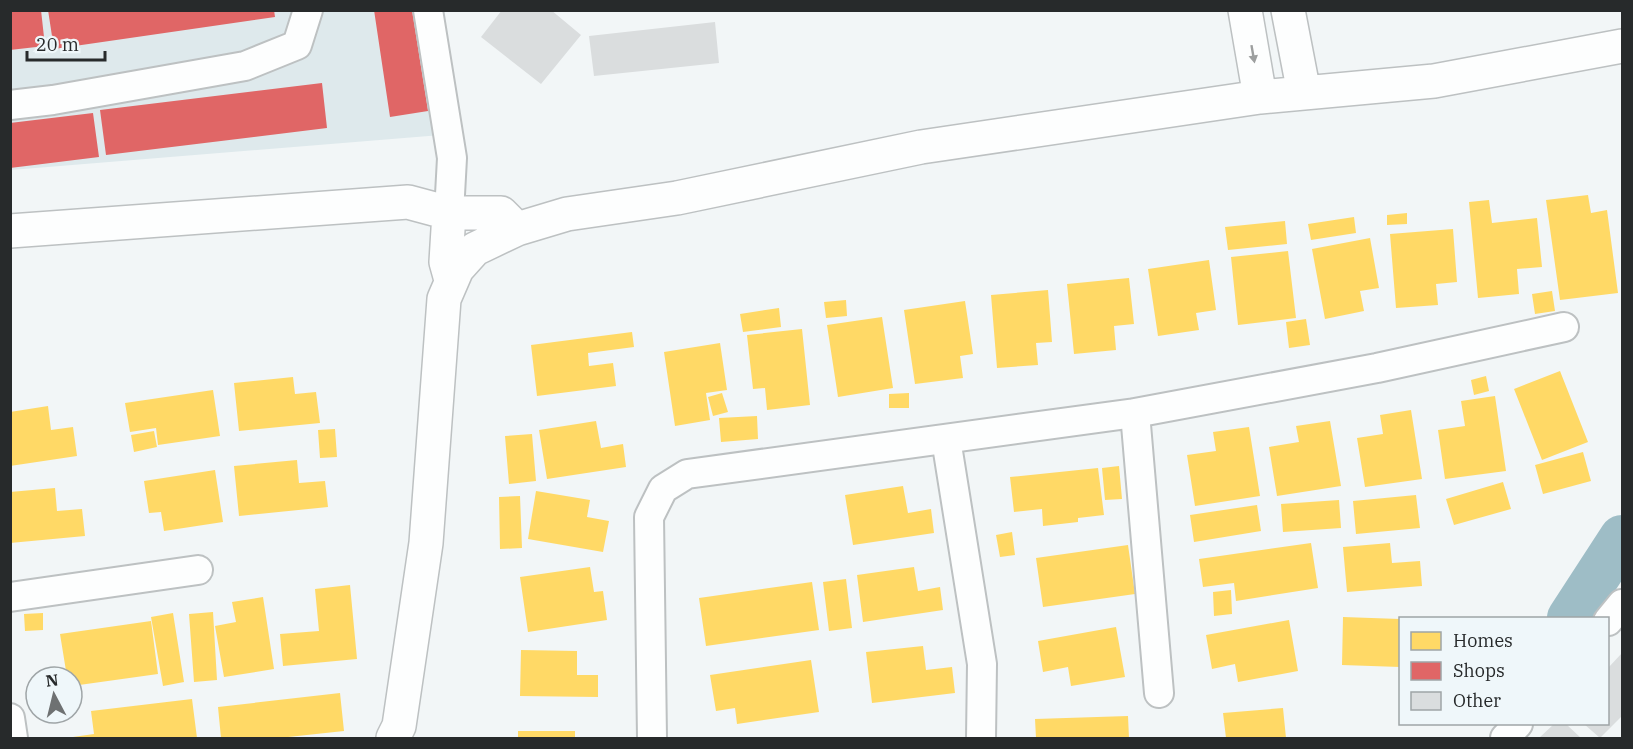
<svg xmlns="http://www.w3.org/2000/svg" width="1633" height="749" viewBox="0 0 1633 749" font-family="'IBM Plex Serif',serif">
<rect width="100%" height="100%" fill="#f2f6f7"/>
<!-- built -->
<path fill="#dee9ec" d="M11 11H419L441 135 11 170Z"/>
<!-- homes -->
<path fill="#ffd966" d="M1588 195 1591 213 1607 210 1618 293 1560 300 1546 200Z
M1489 200 1492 223 1537 218 1542 267 1517 269 1519 294 1478 298 1469 202Z
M1407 213V224L1387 225V215Z
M1354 217 1356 233 1311 240 1308 224Z
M1285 221 1287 244 1228 250 1225 227Z
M1453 229 1457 282 1436 284 1438 305 1396 308 1390 234Z
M1370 238 1379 288 1360 291 1364 311 1325 319 1312 249Z
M1288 251 1296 318 1238 325 1231 257Z
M1209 260 1216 310 1196 313 1199 330 1158 336 1148 269Z
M1129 278 1134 324 1114 326 1116 350 1074 354 1067 284Z
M1048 290 1052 342 1036 343 1038 365 997 368 991 295Z
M1552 291 1555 311 1535 314 1532 294Z
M846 300 847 316 826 318 824 302Z
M965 301 973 354 960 356 963 378 915 384 904 310Z
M779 308 781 327 743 332 740 314Z
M882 317 893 388 838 397 827 325Z
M1306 319 1310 345 1289 348 1286 322Z
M802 329 810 405 767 410 765 388 753 389 747 335Z
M632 332 634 347 588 353 589 366 613 363 616 386 537 396 531 345Z
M720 343 727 390 706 393 710 420 675 426 664 352Z
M1560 371 1588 442 1542 460 1514 389Z
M1486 376 1489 391 1474 395 1471 380Z
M293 377 295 394 316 392 320 423 239 431 234 383Z
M213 390 220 436 158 445 156 428 130 432 125 403Z
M722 393 728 412 713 416 708 397Z
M909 393V408H889V394Z
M1495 396 1506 471 1445 479 1438 430 1465 426 1461 401Z
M48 406 51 430 73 427 77 456 10 466V412Z
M1411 410 1422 479 1365 487 1357 438 1383 434 1380 415Z
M757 416 758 439 721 442 719 418Z
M596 421 601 448 623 444 626 467 547 479 539 430Z
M1330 421 1341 486 1277 496 1269 447 1299 442 1296 426Z
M1249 427 1260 496 1195 506 1187 455 1216 451 1213 432Z
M335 429 337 457 320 458 318 430Z
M154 431 157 447 134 452 131 435Z
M532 434 536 481 509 484 505 436Z
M1583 452 1591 481 1543 494 1535 465Z
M297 460 299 483 325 481 328 507 239 516 234 466Z
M1119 466 1122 499 1105 500 1102 468Z
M1098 468 1104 515 1078 518V522L1043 526 1042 509 1014 512 1010 477Z
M215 470 223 522 164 531 161 512 149 513 144 481Z
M1503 482 1511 509 1454 525 1446 499Z
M903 486 908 513 931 509 934 533 853 545 845 495Z
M55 488 57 511 82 509 85 536 10 543V492Z
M536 491 590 500 587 517 609 521 603 552 528 539Z
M1416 495 1420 528 1356 534 1353 501Z
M520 496 522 548 500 549 499 497Z
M1339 500 1341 528 1283 532 1281 504Z
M1257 505 1261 531 1194 542 1190 515Z
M1012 532 1015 555 1000 557 996 535Z
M1311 543 1318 588 1236 601 1234 583 1203 587 1199 559Z
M1390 543 1392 563 1420 561 1422 586 1347 592 1343 547Z
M1128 545 1135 594 1043 607 1036 558Z
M590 567 594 592 603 591 607 620 528 632 520 577Z
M914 567 918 591 940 587 943 610 863 622 857 575Z
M846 579 852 628 829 631 823 582Z
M812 582 819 630 706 646 699 598Z
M350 585 357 659 283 666 280 634 319 631 315 589Z
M1231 590 1232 614 1214 616 1213 592Z
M263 597 274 669 224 677 215 626 236 622 232 602Z
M213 612 217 680 194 682 189 614Z
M43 613V630L25 631 24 614Z
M173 613 184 682 163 686 151 617Z
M1343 617 1400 619V667L1342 665Z
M1289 620 1298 671 1238 682 1235 664 1212 669 1206 635Z
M151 621 158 674 72 686V677H67L60 634Z
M1116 627 1125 677 1071 686 1068 667 1043 672 1038 641Z
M923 646 926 670 952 667 955 693 872 703 866 652Z
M521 650 577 651V675H598V697L520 696Z
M811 660 819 712 737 724 735 708 716 711 710 675Z
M340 693 344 731 279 738H221L218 707Z
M192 699 197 738H73V737L94 734 91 711Z
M1283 708 1286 738H1226L1223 713Z
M1128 716 1129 738H1036L1035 719Z
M518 731H575V738H518Z"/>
<!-- shops -->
<path fill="#e06666" d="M10 10H41L45 46 10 50Z
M48 10H274L275 17 54 49Z
M374 10H412L428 111 390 117Z
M322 83 327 128 106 155 100 110Z
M93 113 99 157 10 168V123Z"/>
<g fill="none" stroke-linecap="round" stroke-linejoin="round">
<!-- river -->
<path stroke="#9ebdc6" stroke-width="46" d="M1570 618 1622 538"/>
</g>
<!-- building -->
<path fill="#daddde" d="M502 10H551L581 35 541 84 481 37Z
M715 22 719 63 594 76 589 36Z
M1622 653V716L1600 738 1584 724H1608V668Z
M1554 724H1566L1581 738H1539Z"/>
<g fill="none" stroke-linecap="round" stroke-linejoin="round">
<defs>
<path id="minor" d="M428 10 452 158 449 213
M10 105 53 100 245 66 297 45 308 10
M1135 413 1159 693
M946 439 982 664 981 738
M10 597 198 570
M1608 621 1622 604
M10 718 13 738
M652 738 649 517 663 489 687 474 1135 413 1377 368 1564 327
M1505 738 1518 724"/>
<path id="tertiary" d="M1245 10 1260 97
M1288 10 1304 93
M449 213 446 262 451 280
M10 231 408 202 449 213H501L517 229
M393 738 399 726 426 543 444 299 457 269 475 249 517 229 567 214 677 198 921 147 1260 97 1434 81 1622 46"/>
</defs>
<!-- minor casing -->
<use href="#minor" stroke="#bdc1c2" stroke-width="32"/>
<!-- tertiary casing -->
<use href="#tertiary" stroke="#bdc1c2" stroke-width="36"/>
<!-- minor -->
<use href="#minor" stroke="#fdfefe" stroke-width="28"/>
<!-- tertiary -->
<use href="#tertiary" stroke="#fdfefe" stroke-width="33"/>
</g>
<!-- one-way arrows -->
<defs><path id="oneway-solid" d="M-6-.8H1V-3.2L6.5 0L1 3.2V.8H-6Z" transform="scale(1.5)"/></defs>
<use fill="#9d9f9f" href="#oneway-solid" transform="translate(1253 54) rotate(80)"/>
<!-- border -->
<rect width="1633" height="749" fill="none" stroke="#272a2b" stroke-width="24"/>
<!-- legend -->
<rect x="1399" y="617" width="210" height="108" fill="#eff7fa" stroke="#9fa5a7" stroke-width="1.5"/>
<rect x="1411" y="632" width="30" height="18" fill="#ffd966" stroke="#9fa5a7" stroke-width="1.5"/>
<text x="1453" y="647" font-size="18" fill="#272a2b">Homes</text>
<rect x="1411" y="662" width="30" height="18" fill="#e06666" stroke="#9fa5a7" stroke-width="1.5"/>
<text x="1453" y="677" font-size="18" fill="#272a2b">Shops</text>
<rect x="1411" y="692" width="30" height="18" fill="#daddde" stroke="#9fa5a7" stroke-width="1.5"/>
<text x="1453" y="707" font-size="18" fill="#272a2b">Other</text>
<!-- north arrow -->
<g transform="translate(54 695) rotate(353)"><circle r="28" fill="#eff7fa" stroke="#9fa5a7" stroke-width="1.5"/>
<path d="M0-4.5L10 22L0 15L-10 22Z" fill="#6e7172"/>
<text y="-9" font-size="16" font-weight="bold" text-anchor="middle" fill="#272a2b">N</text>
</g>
<!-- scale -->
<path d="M27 51v9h78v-9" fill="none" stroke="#272a2b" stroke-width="3"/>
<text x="36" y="51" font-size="18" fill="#272a2b" stroke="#eff7fa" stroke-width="4.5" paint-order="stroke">20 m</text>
</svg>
